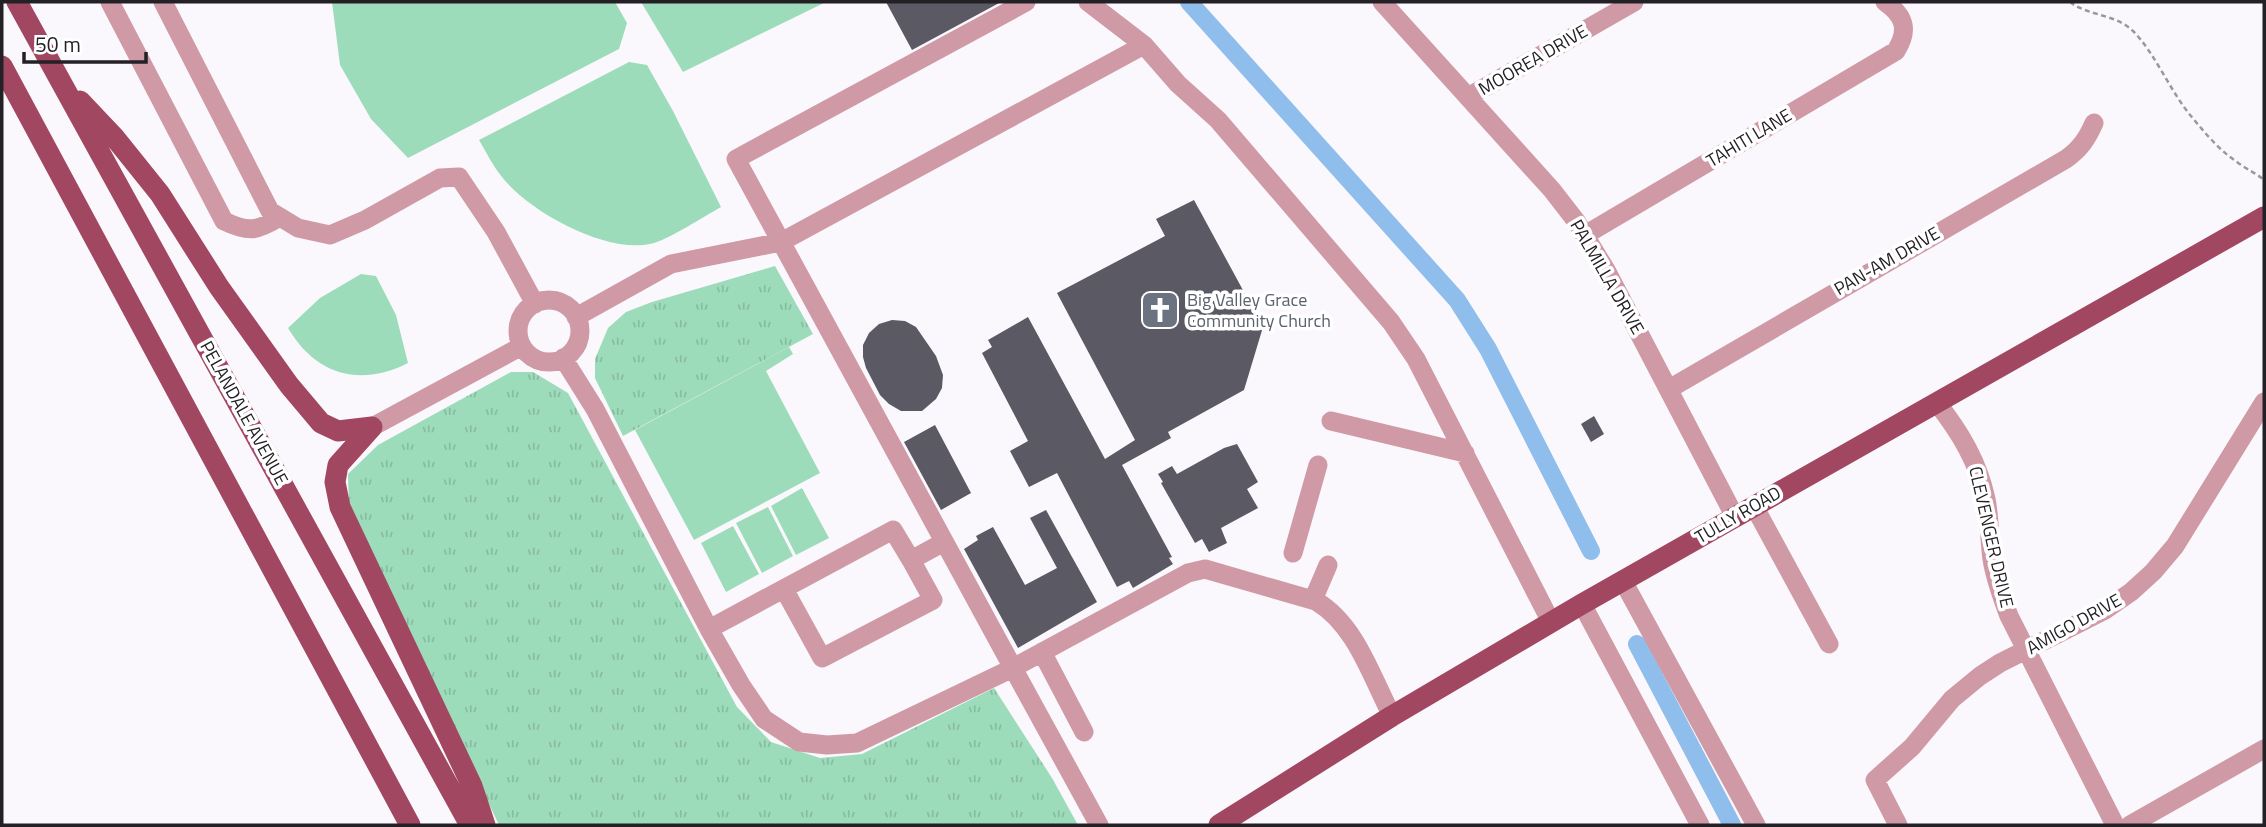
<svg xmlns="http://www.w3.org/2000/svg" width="2266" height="827" viewBox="0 0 2266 827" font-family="'Titillium Web',sans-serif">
<defs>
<pattern id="grass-tufts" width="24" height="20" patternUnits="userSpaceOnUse" patternTransform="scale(1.75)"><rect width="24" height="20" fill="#9ddcba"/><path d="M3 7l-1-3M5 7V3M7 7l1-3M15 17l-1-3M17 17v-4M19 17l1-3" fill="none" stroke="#87bca0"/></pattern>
</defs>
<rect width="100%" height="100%" fill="#faf8fd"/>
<!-- grass -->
<path fill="url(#grass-tufts)" d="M775 266 813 334 623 436 595 378V359L608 328 626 312 652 302Z
M511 372H533L568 393 737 707 771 742 820 758 862 754 994 688 1052 778 1078 825H499L349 511 348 474 378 445Z"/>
<!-- garden -->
<path fill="#9ddcba" d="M332 2H615L627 23 619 49 408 158 371 119 340 65Z
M641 2H826L683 72Z
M629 62 647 65 673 111 721 207C703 217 673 237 654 243 609 256 529 212 502 177 493 166 486 152 479 140Z
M361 274 376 276 396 315 408 363C359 388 315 374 288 328L320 298Z
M789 347 793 354 766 371 820 473 694 540 635 430Z
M802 488 829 538 796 555 771 506Z
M768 507 793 556 762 573 736 523Z
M733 526 759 574 726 592 701 543Z"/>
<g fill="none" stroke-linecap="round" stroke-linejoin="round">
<!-- canal -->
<path stroke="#8fbeed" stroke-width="18" d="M1189 2 1457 300 1488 349 1591 551
M1637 644 1732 825"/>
</g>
<!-- building -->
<path fill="#5a5964" d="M886 2H1001L912 50Z
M1194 200 1263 327 1244 390 1168 432 1171 438 1122 465 1172 557 1169 558 1173 564 1133 588 1129 581 1117 587 1057 473 1029 487 1010 451 1028 441 982 353 992 347 988 340 1028 317 1105 459 1135 440 1057 293 1165 236 1156 219Z
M892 320 905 321 916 327 936 356 943 375 942 388 936 399 922 411H901L889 404 880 395 866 368 863 357V345L869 333 879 324Z
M1594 416 1604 434 1591 442 1581 424Z
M935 425 971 493 941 510 904 442Z
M1237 444 1258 482 1247 489 1258 508 1221 528 1227 543 1209 552 1202 539 1195 543 1161 483 1163 482 1158 474 1172 466 1177 474 1224 448Z
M1046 510 1097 602 1018 648 964 549 978 540 976 536 993 527 1025 585 1057 568 1030 518Z"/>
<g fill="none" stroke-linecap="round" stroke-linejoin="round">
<!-- path -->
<path stroke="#9a989d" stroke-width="2.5" stroke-dasharray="5 3.5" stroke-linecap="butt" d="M2070 2C2088 16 2116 14 2133 31 2155 53 2170 91 2191 116 2205 133 2219 150 2237 162 2246 169 2256 173 2264 180"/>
<!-- minor -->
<path stroke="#cf9aa6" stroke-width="19" d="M110 2 224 221C249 233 257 231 280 217
M163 2 270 211 298 228 330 235 365 220 440 178 459 177 496 232 535 304
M1088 2 1144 45 1178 84 1218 120 1391 322 1416 359 1551 622
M1382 2 1552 190 1576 221 1606 270 1735 517
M1468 97 1634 2
M1585 235 1896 51C1909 30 1905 16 1885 2
M518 331a31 31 0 1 1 62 0a31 31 0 1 1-62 0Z
M576 317 671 264 781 242 1144 45
M563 358 595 409 709 629 741 685 764 719 799 742 827 745 857 743 1013 668 736 159 1026 2
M1669 389 2066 159C2080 149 2087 139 2094 123
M1937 403C1960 432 1978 462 1986 499 1990 518 1989 539 1992 559 1995 579 2002 597 2009 616L2115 825
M1331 421 1465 453
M372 427 522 346
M1754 506 1829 644
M1293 553 1318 465
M1623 581 1756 825
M784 589 822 658 933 600 911 560
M1313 600 1328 565
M1582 604 1700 825
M709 629 893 530 911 560 944 542
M1042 652 1084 732
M1099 825 1013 668 1188 573 1205 569 1316 601C1356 625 1371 676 1392 716
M1898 825 1875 780 1912 747 1952 699 1980 676 2000 663 2105 610 2131 592 2153 572 2175 546 2264 402
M2130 825 2264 749"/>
<!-- major -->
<path stroke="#a24762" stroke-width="21" d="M17 2 470 825
M2 66 410 825
M80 101 115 138 160 194 219 287 289 385 321 423 338 431 372 427
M372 427 338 465 335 482 340 507 472 786 485 825
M1219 825 1392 716 1582 604 2264 217"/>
</g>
<!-- icons -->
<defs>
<symbol id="church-square" viewBox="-11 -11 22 22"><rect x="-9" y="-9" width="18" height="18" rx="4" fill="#6b7280" stroke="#fff"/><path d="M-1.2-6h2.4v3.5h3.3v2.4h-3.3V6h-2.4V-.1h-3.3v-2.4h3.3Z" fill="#fff"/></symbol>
</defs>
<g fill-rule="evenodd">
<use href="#church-square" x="1138" y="288" width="44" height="44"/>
</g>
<g text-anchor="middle" stroke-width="7" stroke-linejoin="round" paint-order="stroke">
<!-- street labels -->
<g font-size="18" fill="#232126" stroke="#fff">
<text transform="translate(1533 60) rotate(-30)" y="6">MOOREA DRIVE</text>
<text transform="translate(1749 138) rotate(-31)" y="6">TAHITI LANE</text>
<text transform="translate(1887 261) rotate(-30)" y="6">PAN-AM DRIVE</text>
<text transform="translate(1607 277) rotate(60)" y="6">PALMILLA DRIVE</text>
<text transform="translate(244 413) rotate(61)" y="6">PELANDALE AVENUE</text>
<text transform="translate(1738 515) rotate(-30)" y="6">TULLY ROAD</text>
<text transform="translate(1991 537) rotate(77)" y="6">CLEVENGER DRIVE</text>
<text transform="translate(2074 624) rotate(-29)" y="6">AMIGO DRIVE</text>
</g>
<!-- worship labels -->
<g font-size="18" fill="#5b616d" stroke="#fff" text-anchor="start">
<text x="1187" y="306">Big Valley Grace<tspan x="1187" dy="21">Community Church</tspan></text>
</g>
</g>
<!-- border -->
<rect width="2266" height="827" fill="none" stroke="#232126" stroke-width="7"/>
<!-- scale -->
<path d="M24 52v10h122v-10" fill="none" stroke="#232126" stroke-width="3.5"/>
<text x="35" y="52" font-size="21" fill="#232126" stroke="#ffffff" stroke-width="5" paint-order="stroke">50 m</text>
</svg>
